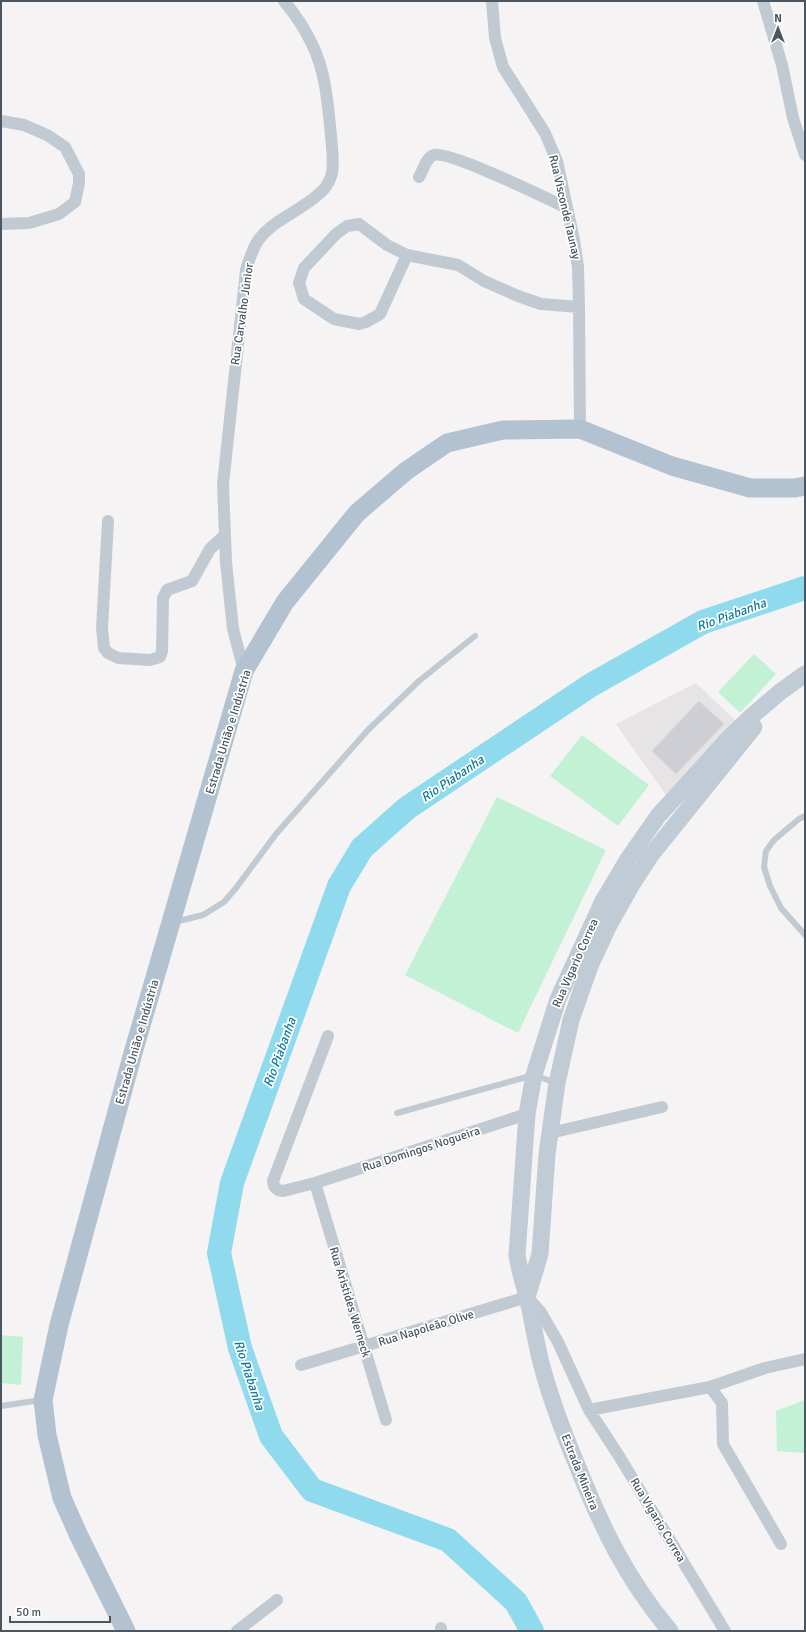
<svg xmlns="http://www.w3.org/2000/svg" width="806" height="1632" viewBox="0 0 806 1632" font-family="Signika,sans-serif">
<rect width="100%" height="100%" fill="#f5f3f3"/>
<!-- education -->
<path fill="#e6e4e5" d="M696 683 735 720 666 795 616 724Z"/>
<!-- green -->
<path fill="#c3f1d5" d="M754 654 776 674 740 713 718 692Z
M582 735 649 785 618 826 550 776Z
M497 797 606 850 518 1033 405 975Z
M1 1335 23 1337 21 1385 1 1383Z
M805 1400V1453L777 1451 776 1411Z"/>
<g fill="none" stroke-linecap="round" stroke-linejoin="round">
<!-- river -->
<path stroke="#90daee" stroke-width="24" d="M532 1631 516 1602 448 1540 312 1490 271 1436 240 1348 219 1253 232 1183 339 886 362 848 407 808 591 685 703 622 805 588"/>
</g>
<!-- building -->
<path fill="#cdcfd5" stroke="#d7d9de" d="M699 701 724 724 676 774 652 751Z"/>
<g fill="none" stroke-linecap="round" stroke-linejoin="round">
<!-- lane -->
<path stroke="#c1cad2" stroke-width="6" d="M805 816 799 819 774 840 766 851 764 867 770 886 781 908 805 935
M175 922 203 915 224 902 236 888 276 834 368 730 419 681 475 636
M397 1113 534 1075 556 1083
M1 1406 41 1400"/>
<!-- street -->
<path stroke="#c1cad2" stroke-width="12" d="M492 1 495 38 503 67 545 133 557 161 574 240 578 267 579 307 580 429
M763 1 782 65 793 118 805 155
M1 121 24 125 47 135 65 147 79 174V183L75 202 59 214 29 223 1 224
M419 177C423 171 426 157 434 155 448 150 548 199 567 208
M407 255 380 314 366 322 359 324 334 319 304 299 299 283 304 268 336 234 347 226 359 224 387 245 407 255 458 265 484 281 518 296 541 304 579 307
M108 521 102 628 104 648 108 653 118 658 150 660 160 657 162 651 163 598 167 590 192 581 210 549 225 535
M244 671 233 629 226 562 223 484 246 270C249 260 252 251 257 242 273 218 305 210 324 189 327 186 331 178 332 173 334 161 332 148 331 136 328 106 326 72 312 44 305 29 295 14 284 1
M328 1036 273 1181 274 1186 278 1190 283 1191 315 1183 527 1114
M550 1133 662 1107
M315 1183 386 1420
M301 1365 527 1297 540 1311 558 1342 589 1410 619 1456 725 1631
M710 1387 722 1403 723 1444 781 1544
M589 1410 710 1387 765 1368 805 1359
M441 1628V1631
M237 1631 277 1600"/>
<!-- secondary -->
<path stroke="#c1cbd6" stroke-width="17" d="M527 1297 540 1254 547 1154 557 1083 571 1020 590 966 609 925 631 886 651 855 754 727
M670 1631C626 1578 602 1528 577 1465 564 1434 552 1403 543 1370 536 1346 533 1321 527 1296 523 1282 519 1269 517 1255L527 1114 534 1075 558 999 603 901 628 859 658 816 729 738 753 715 780 692 805 674"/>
<!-- primary -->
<path stroke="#b3c2d1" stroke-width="19" d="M126 1631 79 1536 62 1498 47 1435 43 1400 59 1325 133 1053 244 671 285 602 357 513 406 471 447 443 503 430 580 429 672 466 750 488H795L805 486"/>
</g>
<g text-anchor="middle" stroke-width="3.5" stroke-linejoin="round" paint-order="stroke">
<!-- street labels -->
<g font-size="12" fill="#4a5661" stroke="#fff">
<text transform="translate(565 207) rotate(77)" y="4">Rua Visconde Taunay</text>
<text transform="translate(242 314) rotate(-82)" y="4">Rua Carvalho Júnior</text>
<text transform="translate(228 732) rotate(-73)" y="4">Estrada União e Indústria</text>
<text transform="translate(575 963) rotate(-66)" y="4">Rua Vigario Correa</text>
<text transform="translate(137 1042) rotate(-74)" y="4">Estrada União e Indústria</text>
<text transform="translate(421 1149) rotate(-18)" y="4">Rua Domingos Nogueira</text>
<text transform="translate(350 1302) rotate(73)" y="4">Rua Aristides Werneck</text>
<text transform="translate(426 1328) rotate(-17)" y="4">Rua Napoleão Olive</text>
<text transform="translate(580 1472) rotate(68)" y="4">Estrada Mineira</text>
<text transform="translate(658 1520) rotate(59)" y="4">Rua Vigario Correa</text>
</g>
<!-- water labels -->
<g font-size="13" font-style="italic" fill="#0c7c9b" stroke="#fff">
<text transform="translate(731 614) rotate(-20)" y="5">Rio Piabanha</text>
<text transform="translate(452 778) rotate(-34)" y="5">Rio Piabanha</text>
<text transform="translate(279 1052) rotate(-70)" y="5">Rio Piabanha</text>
<text transform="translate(250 1375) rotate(72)" y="5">Rio Piabanha</text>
</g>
</g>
<!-- border -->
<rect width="806" height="1632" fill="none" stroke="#4a5661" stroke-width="4"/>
<!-- north arrow -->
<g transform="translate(778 28)" stroke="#ffffff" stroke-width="3" paint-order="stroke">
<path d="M0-3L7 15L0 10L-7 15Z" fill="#4a5661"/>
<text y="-6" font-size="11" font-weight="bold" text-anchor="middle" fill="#4a5661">N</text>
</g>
<!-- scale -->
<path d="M10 1616v6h100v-6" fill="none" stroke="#4a5661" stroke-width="2"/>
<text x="16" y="1616" font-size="12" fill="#4a5661" stroke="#ffffff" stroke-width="3" paint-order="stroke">50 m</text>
</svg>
